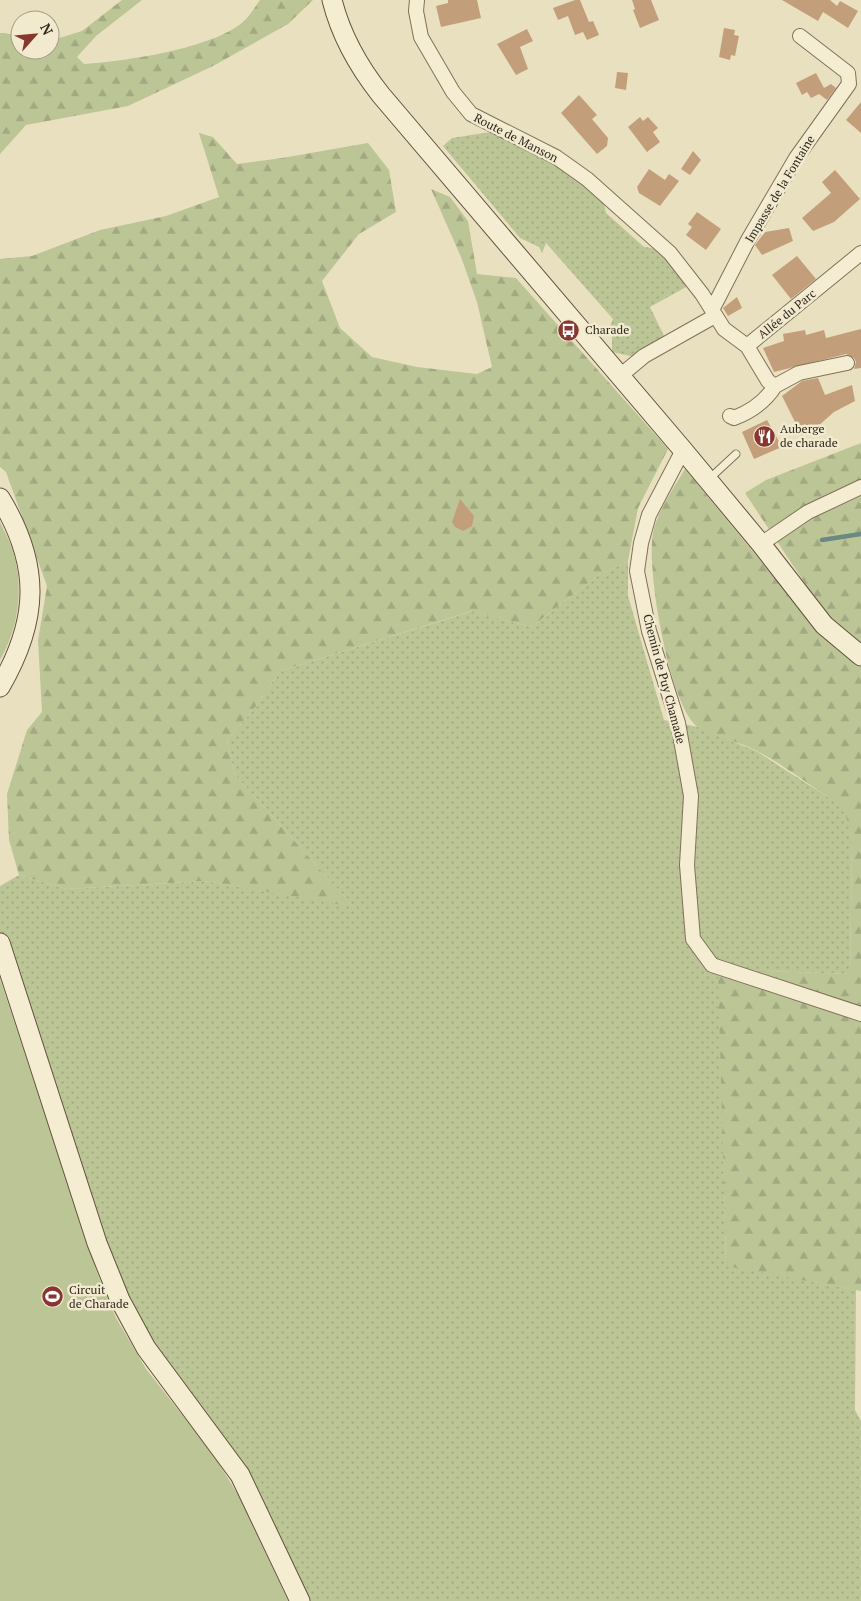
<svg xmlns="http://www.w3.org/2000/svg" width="861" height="1601" viewBox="0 0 861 1601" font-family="'PT Serif',serif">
<defs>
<pattern id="grass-dots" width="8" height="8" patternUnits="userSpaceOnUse" patternTransform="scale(1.25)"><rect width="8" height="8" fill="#bcc596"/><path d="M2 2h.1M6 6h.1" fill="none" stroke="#a2a981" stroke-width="1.8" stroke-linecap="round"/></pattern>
<pattern id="forest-firs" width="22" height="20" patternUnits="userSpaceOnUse" patternTransform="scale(1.25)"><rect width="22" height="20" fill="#bcc596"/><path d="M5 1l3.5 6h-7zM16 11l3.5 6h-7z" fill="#a2a981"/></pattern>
</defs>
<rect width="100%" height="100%" fill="#e9e0c0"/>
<!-- grass -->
<path fill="url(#grass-dots)" d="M497 131 562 166 603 198 606 213 644 247C665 247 677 272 688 286L650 307 664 336 635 357 612 352V334L609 329 613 319 546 243 542 253 539 247 520 238 443 146 452 138Z
M628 561V596L664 720 698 727 756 751 845 808 852 840 850 974 719 969 726 1265 856 1290 855 1410 861 1421V1601H303L252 1496 138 1335 0 943V886L19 875 67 889 205 881 353 906 235 775 227 741 256 706 280 671 473 611 531 627 599 575Z"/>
<!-- forest -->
<path fill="url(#forest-firs)" d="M122 0H142L96 36 77 57 84 64C126 61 211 49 243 22 250 16 255 7 260 0H313L288 24 213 66 128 106 26 125 0 154V33L20 35V50H50V41L82 31Z
M199 133 213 137 237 164 282 158 368 143 389 170 396 212 359 234 322 281 340 328 372 357 417 367 477 374 492 367 477 302 461 257 431 189 450 197 468 221 477 274 516 278 668 449 638 508 628 561 599 575 531 627 472 611 280 671 256 706 227 741 235 775 354 907 205 881 67 889 19 875 9 840 7 794 27 730 42 712 38 640 47 586 6 472 0 467V259L32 256 100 230 166 216 219 197Z
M861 443V1291L726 1266 718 969 850 974 852 840 844 808C815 789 786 766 755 750 738 741 716 738 699 728 669 708 646 568 653 533 658 510 673 489 685 469L792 599 806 585 745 493 766 480Z"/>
<!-- pitch -->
<path fill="#bcc596" d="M0 522C4 531 10 541 13 551 24 586 19 628 0 660Z
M0 979 98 1275 116 1318 146 1369 213 1454 240 1498 288 1601H0Z"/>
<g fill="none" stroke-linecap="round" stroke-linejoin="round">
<!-- stream -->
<path stroke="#6b8883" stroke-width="4.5" d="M822 540 861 534"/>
</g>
<!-- building -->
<path fill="#c39e7a" d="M448 0H477L481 18 441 27 436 6 448 3Z
M575 0H580L589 22 593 21 599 35 587 40 583 32 575 35 568 16 558 20 553 8Z
M632 0H651L659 20 640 28 633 10 635 9Z
M782 0H830L837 6 840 1 858 11 848 28 823 12 818 21Z
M724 28 735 30 734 35 739 36 735 56 731 55 730 60 719 57Z
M527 29 533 41 520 47 528 69 516 75 497 44Z
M617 72 628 73 626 90 615 88Z
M816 73 824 88 831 84 836 88 827 100 819 94 811 98 807 92 802 95 796 83Z
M579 95 597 115 592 119 608 138 607 146 597 154 561 113Z
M861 102V133L846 120Z
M640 117 643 121 648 117 658 128 653 132 660 142 647 152 628 127Z
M693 151 701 160 690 175 681 169Z
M649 169 665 180 669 174 679 181 660 206 639 193 637 187Z
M835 170 860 199 834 222 813 231 802 218 831 193 822 182Z
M697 212 721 229 706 250 686 235 692 227 688 224Z
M789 228 793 241 762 255 755 245 765 232Z
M797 256 816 279 791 299 772 275Z
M737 297 742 308 728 316 723 308Z
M861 329V368L854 369 856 362 854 358 846 354 774 372 763 348 784 341 783 334 805 330 806 335 824 330 826 338Z
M818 378 825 395 852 385 855 401 834 412 817 427 802 436 782 396 802 381Z
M767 420 782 447 754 459 742 432Z
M460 499 474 516 472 526 463 531 455 527 452 522Z"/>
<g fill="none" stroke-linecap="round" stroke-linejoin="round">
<defs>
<path id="lane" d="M708 480 736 454"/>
<path id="street" d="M417 0 416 11 421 37 453 92 471 114 556 157 587 179 670 253 702 294 724 329 747 346 861 253
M712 310 748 240 796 158 849 84 848 73 800 36
M747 346 768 381 775 386 799 373 847 363
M620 376 644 356 715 316
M730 416 734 418C752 411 765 402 775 386
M683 450 649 515 641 543 637 571 649 631 678 723 691 796 687 865 693 939 712 965 861 1014
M761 544 808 512 861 487"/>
<path id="secondary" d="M332 0C341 36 358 66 381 95L683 450 761 544 824 625 861 656
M0 498C41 565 39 620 0 687
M0 943 97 1243 120 1300 146 1348 240 1475 300 1601"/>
</defs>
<!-- lane casing -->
<use href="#lane" stroke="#80715a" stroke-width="9"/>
<!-- street casing -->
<use href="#street" stroke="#80715a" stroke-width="16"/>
<!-- secondary casing -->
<use href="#secondary" stroke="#62523d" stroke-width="21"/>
<!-- lane -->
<use href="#lane" stroke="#f5edd2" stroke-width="7"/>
<!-- street -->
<use href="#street" stroke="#f5edd2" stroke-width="14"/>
<!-- secondary -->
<use href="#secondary" stroke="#f5edd2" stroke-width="19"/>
</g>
<!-- icons -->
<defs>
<symbol id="bus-disc" viewBox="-11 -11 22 22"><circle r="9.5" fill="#893630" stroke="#f1eacf"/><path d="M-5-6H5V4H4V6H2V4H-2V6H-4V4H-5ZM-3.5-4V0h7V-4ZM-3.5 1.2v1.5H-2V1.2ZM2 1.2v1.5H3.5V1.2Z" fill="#fff"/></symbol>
<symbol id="restaurant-disc" viewBox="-11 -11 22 22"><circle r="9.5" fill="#893630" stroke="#f1eacf"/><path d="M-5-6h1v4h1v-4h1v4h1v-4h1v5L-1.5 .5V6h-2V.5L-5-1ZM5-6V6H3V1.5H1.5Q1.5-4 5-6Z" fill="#fff"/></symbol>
<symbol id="stadium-disc" viewBox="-11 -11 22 22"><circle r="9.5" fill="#893630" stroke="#f1eacf"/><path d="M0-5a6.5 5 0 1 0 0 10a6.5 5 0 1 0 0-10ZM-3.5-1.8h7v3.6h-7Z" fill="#fff"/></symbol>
</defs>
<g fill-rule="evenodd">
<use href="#bus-disc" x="556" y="318" width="25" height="25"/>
<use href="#restaurant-disc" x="752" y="424" width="25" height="25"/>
<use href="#stadium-disc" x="40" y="1284" width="25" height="25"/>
</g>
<g text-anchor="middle" stroke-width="5" stroke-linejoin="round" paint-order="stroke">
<!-- street labels -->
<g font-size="12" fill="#31281d" stroke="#f1eacf">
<text transform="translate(516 138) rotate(27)" y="4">Route de Manson</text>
<text transform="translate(780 189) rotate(-59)" y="4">Impasse de la Fontaine</text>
<text transform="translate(787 314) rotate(-39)" y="4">Allée du Parc</text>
<text transform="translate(664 679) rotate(75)" y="4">Chemin de Puy Chamade</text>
</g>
<!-- poi labels -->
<g font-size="12" fill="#31281d" stroke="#f1eacf" text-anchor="start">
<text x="585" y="334">Charade</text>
<text x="780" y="433">Auberge<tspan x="780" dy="14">de charade</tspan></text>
<text x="69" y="1294">Circuit<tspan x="69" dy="14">de Charade</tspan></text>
</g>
</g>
<!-- north arrow -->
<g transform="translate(35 35) rotate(63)"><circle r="24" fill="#f1eacf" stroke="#a49c88"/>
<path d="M0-4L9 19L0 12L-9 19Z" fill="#893630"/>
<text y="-8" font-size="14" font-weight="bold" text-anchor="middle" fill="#31281d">N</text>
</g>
</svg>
